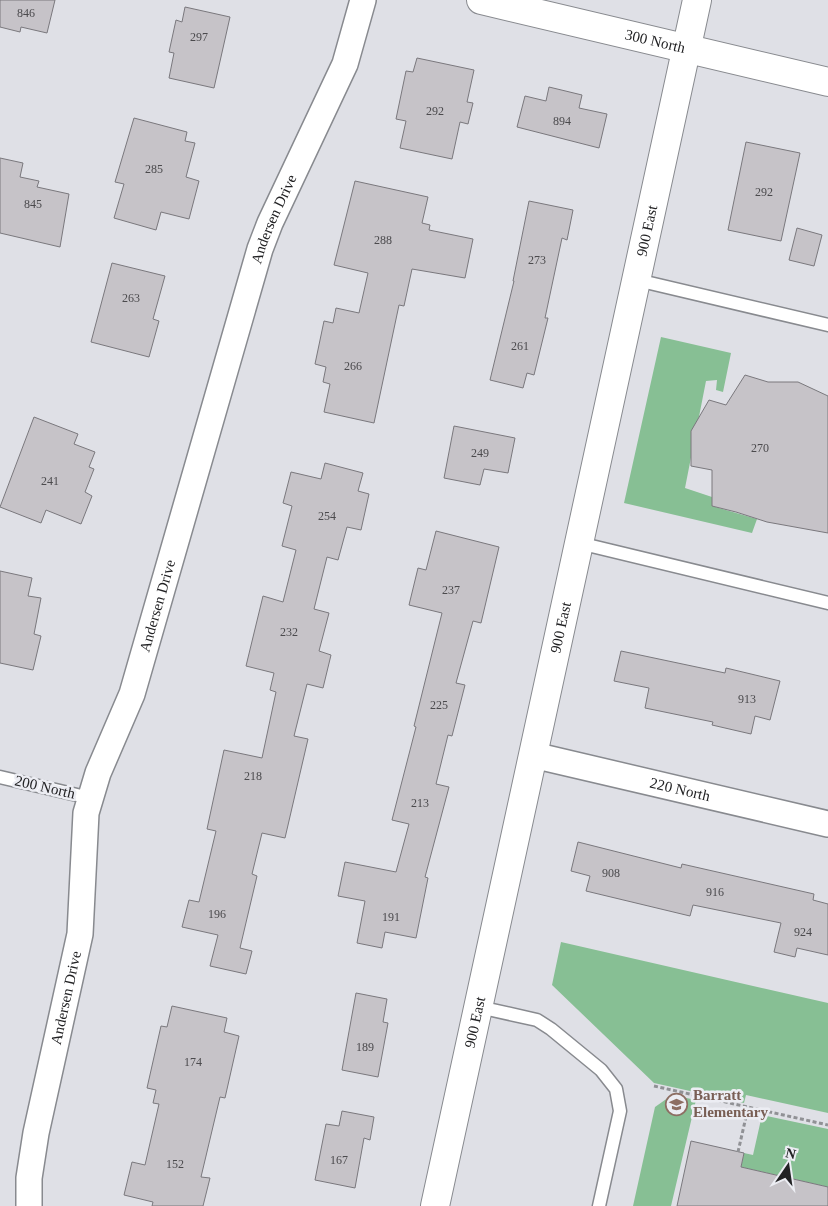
<svg xmlns="http://www.w3.org/2000/svg" width="828" height="1206" viewBox="0 0 828 1206" font-family="'Times New Roman',serif">
<rect width="100%" height="100%" fill="#dfe0e6"/>
<!-- green -->
<path fill="#87bf94" d="M661 337 731 353 723 392 716 390 717 380 706 381 685 488 712 497V506L757 519 752 533 624 503Z
M561 942 828 1003V1113L746 1095 744 1103 654 1083 552 985Z
M672 1095 696 1100 671 1206H633L655 1107Z
M762 1115 828 1129V1187L741 1167 744 1153 753 1155Z"/>
<!-- building -->
<path fill="#c6c3c8" stroke="#7a787d" d="M0 0H55L47 33 21 27 20 32 0 27Z
M185 7 230 17 214 88 169 78 174 53 169 52 176 20 182 22Z
M417 58 474 70 467 102 473 103 468 124 460 122 452 159 400 148 406 121 396 119 406 71 413 72Z
M549 87 582 95 579 108 607 114 599 148 517 127 525 96 546 101Z
M134 118 187 132 185 141 195 143 186 177 199 181 189 219 161 212 156 230 114 218 124 184 115 182Z
M746 142 800 153 781 241 728 230Z
M0 158 23 163 20 177 39 181 37 187 69 194 60 247 0 233Z
M355 181 428 197 422 223 430 225 429 230 473 239 465 278 412 269 404 306 399 305 374 423 324 412 330 384 323 382 326 367 315 364 324 321 333 323 336 308 359 313 368 273 334 265Z
M529 201 573 210 567 240 562 238 545 318H548L534 375 527 373 523 388 490 380 514 281H513Z
M797 228 822 235 814 266 789 260Z
M112 263 165 276 153 319 159 321 149 357 91 342Z
M745 375 768 382H798L828 396V533L767 522 736 512 712 506V470L691 466V431L709 400 726 405Z
M34 417 78 434 74 444 95 452 89 467 94 469 85 492 92 496 81 524 46 510 41 523 0 507Z
M454 426 515 438 508 473 484 469 480 485 444 478Z
M325 463 363 473 358 491 369 494 361 530 347 527 338 560 327 557 314 609 329 613 319 651 331 655 323 688 307 684 294 736 308 739 285 838 262 833 252 874 257 876 240 948 252 951 246 974 210 966 218 935 182 927 189 900 199 902 216 831 207 829 224 750 262 758 276 692 270 690 274 673 246 666 263 596 283 602 296 550 282 546 292 506 283 503 291 472 321 479Z
M436 531 499 547 481 623 473 621 456 683 465 685 452 736 448 735 436 784 449 787 425 877 428 878 416 938 385 932 382 948 357 943 365 901 338 896 345 862 396 872 409 824 392 820 416 727 414 726 442 613 409 605 418 568 426 570Z
M0 571 32 578 28 596 41 598 34 634 41 636 33 670 0 663Z
M621 651 725 673 726 668 780 681 770 720 755 716 751 734 712 725 713 722 645 708 649 688 614 681Z
M578 842 681 868 682 864 814 894 813 900 828 904V955L797 948 795 957 774 952 781 923 693 905 690 916 586 891 590 876 571 871Z
M356 993 387 999 383 1022 388 1023 378 1077 342 1070Z
M172 1006 227 1018 224 1032 239 1036 225 1098 220 1097 201 1177 210 1178 203 1206H152L153 1202 124 1195 132 1162 145 1165 159 1104 153 1103 156 1090 147 1088 161 1026 167 1027Z
M342 1111 374 1117 370 1140 364 1138 355 1188 315 1180 326 1124 339 1126Z
M691 1141 744 1153 741 1167 828 1187V1206H677Z"/>
<g fill="none" stroke-linecap="round" stroke-linejoin="round">
<defs>
<path id="lane" d="M637 280 828 325
M579 543 828 603
M0 777 90 798
M479 1007 537 1020 551 1029 601 1070 616 1089 620 1111 599 1206"/>
<g id="street">
<path id="s1" d="M533 755 828 824"/>
<path id="s2" d="M29 1206V1178L36 1133 80 934 86 813 98 773 132 694 260 249 270 223 345 64 363 0"/>
</g>
<g id="secondary">
<path id="s3" d="M481 0 828 82"/>
<path id="s4" d="M435 1206 697 0"/>
</g>
</defs>
<!-- lane casing -->
<use href="#lane" stroke="#888a8f" stroke-width="15"/>
<!-- street casing -->
<use href="#street" stroke="#888a8f" stroke-width="28"/>
<!-- secondary casing -->
<use href="#secondary" stroke="#888a8f" stroke-width="30"/>
<!-- path -->
<path stroke="#909195" stroke-width="3" stroke-dasharray="4 2.5" stroke-linecap="butt" d="M654 1086 828 1125
M738 1152 748 1108"/>
<!-- lane -->
<use href="#lane" stroke="#fff" stroke-width="12"/>
<!-- street -->
<use href="#street" stroke="#fff" stroke-width="25"/>
<!-- secondary -->
<use href="#secondary" stroke="#fff" stroke-width="28"/>
</g>
<!-- icons -->
<defs>
<symbol id="school-ring" viewBox="-11 -11 22 22"><circle r="9.5" fill="#ecedf3" stroke="#8d6e63" stroke-width="1.5"/><path d="M0-5L7-2L0 1L-7-2ZM-4 1L0 2.5L4 1V4Q0 6-4 4Z" fill="#8d6e63"/></symbol>
</defs>
<g fill-rule="evenodd">
<use href="#school-ring" x="664" y="1092" width="25" height="25"/>
</g>
<g text-anchor="middle" stroke-width="5" stroke-linejoin="round" paint-order="stroke">
<!-- number labels -->
<g font-size="12" fill="#4b4a4d">
<text x="26" y="17">846</text>
<text x="199" y="41">297</text>
<text x="435" y="115">292</text>
<text x="562" y="125">894</text>
<text x="154" y="173">285</text>
<text x="764" y="196">292</text>
<text x="33" y="208">845</text>
<text x="383" y="244">288</text>
<text x="537" y="264">273</text>
<text x="131" y="302">263</text>
<text x="520" y="350">261</text>
<text x="353" y="370">266</text>
<text x="760" y="452">270</text>
<text x="480" y="457">249</text>
<text x="50" y="485">241</text>
<text x="327" y="520">254</text>
<text x="451" y="594">237</text>
<text x="289" y="636">232</text>
<text x="747" y="703">913</text>
<text x="439" y="709">225</text>
<text x="253" y="780">218</text>
<text x="420" y="807">213</text>
<text x="611" y="877">908</text>
<text x="715" y="896">916</text>
<text x="217" y="918">196</text>
<text x="391" y="921">191</text>
<text x="803" y="936">924</text>
<text x="365" y="1051">189</text>
<text x="193" y="1066">174</text>
<text x="339" y="1164">167</text>
<text x="175" y="1168">152</text>
</g>
<!-- street labels -->
<g font-size="15" fill="#222224" stroke="#ecedf3">
<text dy="5" stroke="none"><textPath href="#s3" startOffset="179">300 North</textPath></text>
<text dy="5" stroke="none"><textPath href="#s2" startOffset="1022">Andersen Drive</textPath></text>
<text dy="5" stroke="none"><textPath href="#s4" startOffset="998">900 East</textPath></text>
<text dy="5" stroke="none"><textPath href="#s2" startOffset="618">Andersen Drive</textPath></text>
<text dy="5" stroke="none"><textPath href="#s4" startOffset="592">900 East</textPath></text>
<text transform="translate(45 787) rotate(13)" y="5">200 North</text>
<text dy="5" stroke="none"><textPath href="#s1" startOffset="151">220 North</textPath></text>
<text dy="5" stroke="none"><textPath href="#s2" startOffset="212">Andersen Drive</textPath></text>
<text dy="5" stroke="none"><textPath href="#s4" startOffset="188">900 East</textPath></text>
</g>
<!-- education labels -->
<g font-size="15" font-weight="bold" fill="#785e54" stroke="#ecedf3" text-anchor="start">
<text x="693" y="1100">Barratt<tspan x="693" dy="17">Elementary</tspan></text>
</g>
</g>
<!-- north arrow -->
<g transform="translate(788 1166) rotate(13)" stroke="#ecedf3" stroke-width="4" paint-order="stroke">
<path d="M0-4L9 19L0 12L-9 19Z" fill="#222224"/>
<text y="-8" font-size="14" font-weight="bold" text-anchor="middle" fill="#222224">N</text>
</g>
</svg>
